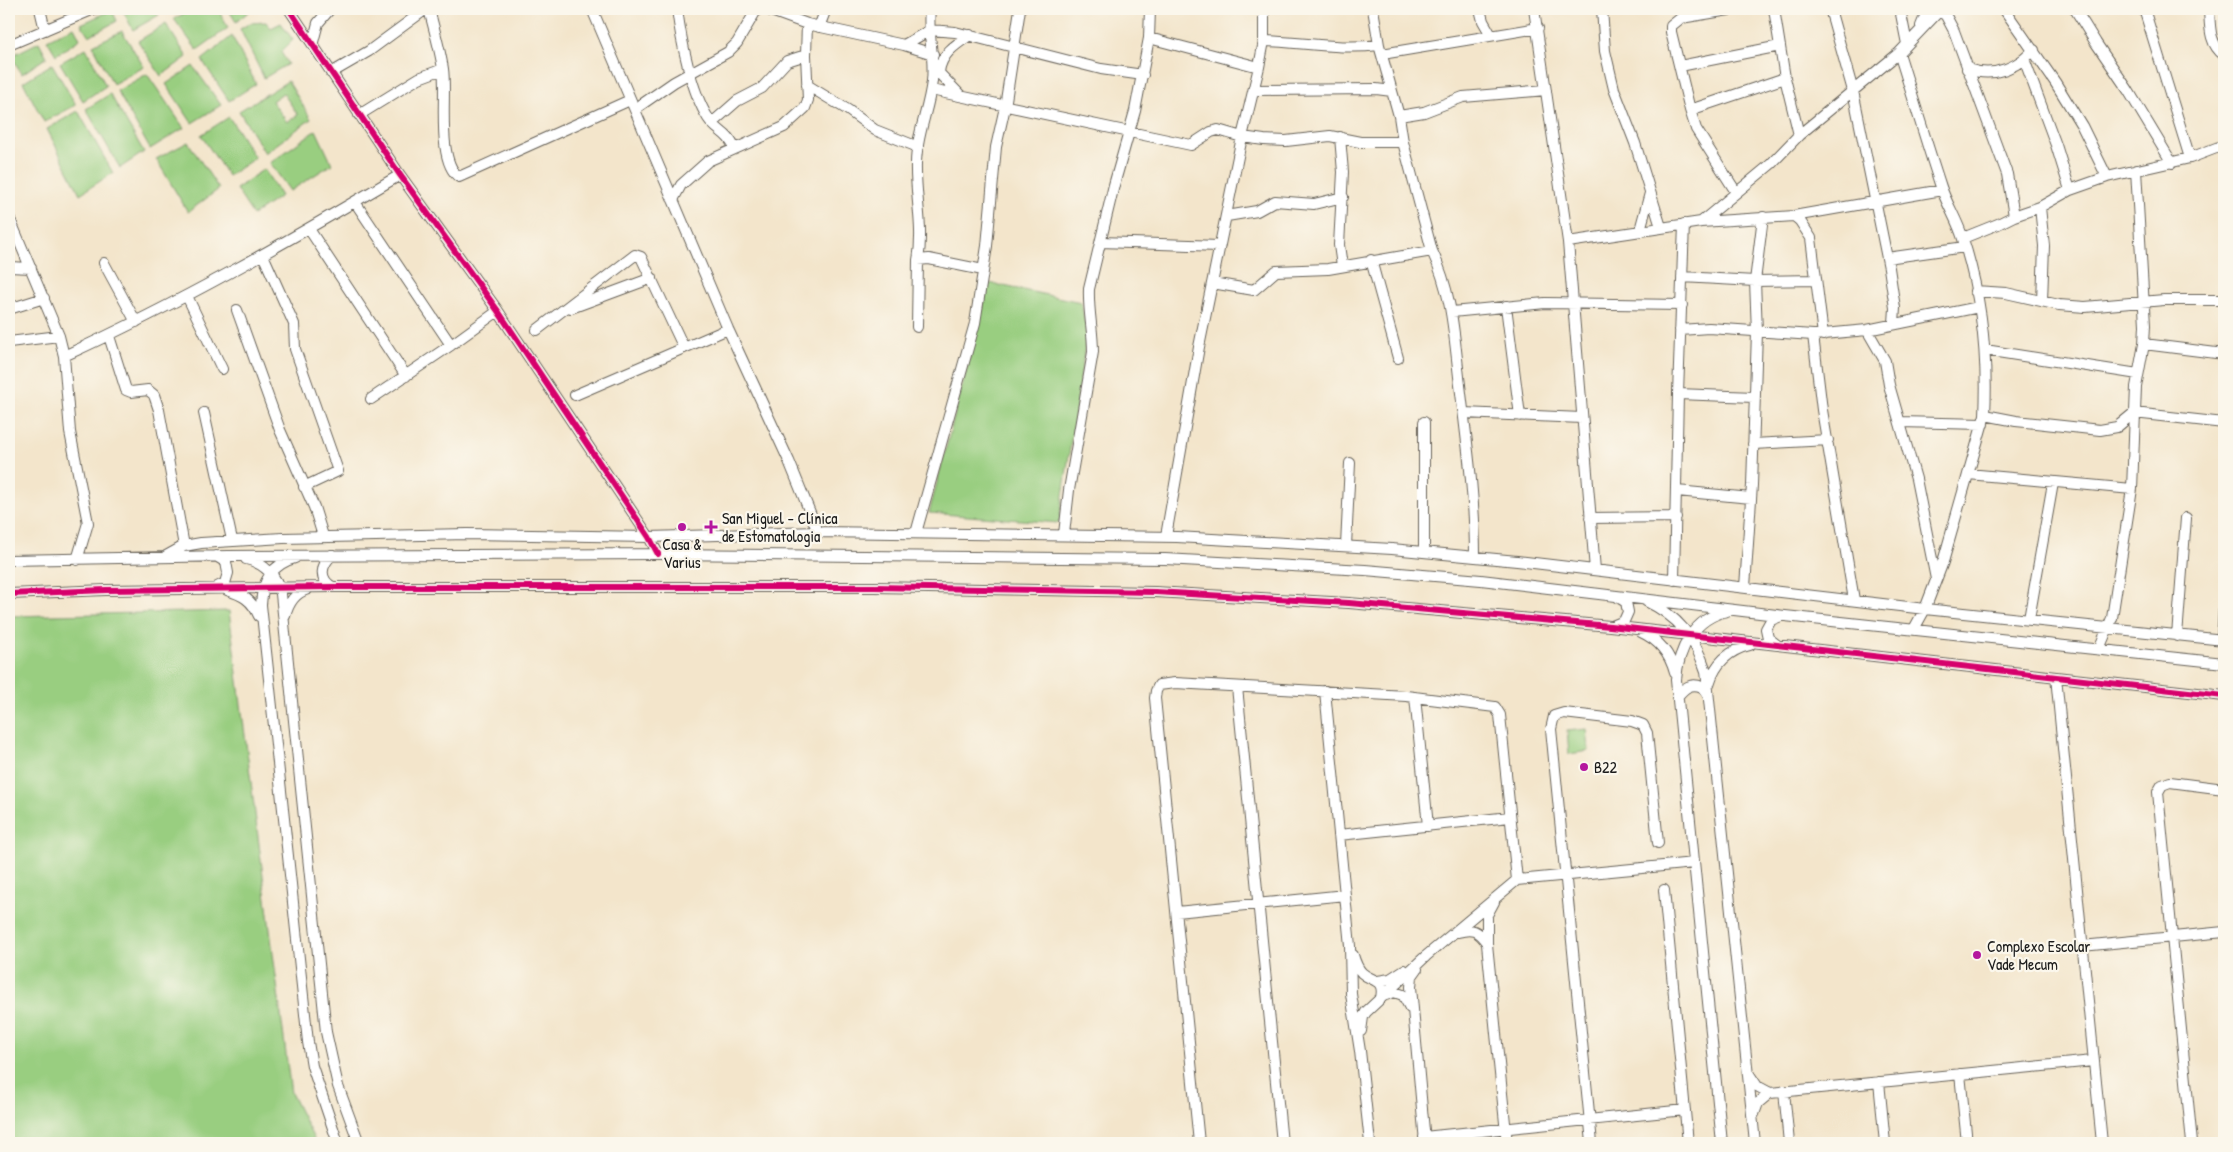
<svg xmlns="http://www.w3.org/2000/svg" width="2233" height="1152" viewBox="0 0 2233 1152" font-family="'Patrick Hand',sans-serif">
<rect width="100%" height="100%" fill="#fbf7ec"/>
<filter id="ink" filterUnits="userSpaceOnUse"><feTurbulence type="fractalNoise" baseFrequency=".02" numOctaves="2"/><feDisplacementMap in="SourceGraphic" scale="10" xChannelSelector="R" yChannelSelector="G"/><feConvolveMatrix kernelMatrix="1 2 1 2 8 2 1 2 1" color-interpolation-filters="sRGB"/></filter>
<filter id="wash" filterUnits="userSpaceOnUse"><feTurbulence type="fractalNoise" baseFrequency=".0096" numOctaves="4" result="noise"/><feDisplacementMap in="SourceGraphic" scale="20" xChannelSelector="R" yChannelSelector="G"/><feGaussianBlur stdDeviation="1.12" result="paint"/><feColorMatrix in="noise" values="0 0 0 0 0 0 0 0 0 0 0 0 0 0 0 0 0 1.4 0 .05"/><feComposite in="paint" operator="in"/></filter>
<g filter="url(#wash)">
<rect width="100%" height="100%" fill="#f3e5cb"/>
<!-- green -->
<path fill="#99ce80" stroke="#5a754e" fill-rule="evenodd" d="M122 9H154L159 15 133 30Z
M192 9H218L228 28 197 50 174 19Z
M228 9H252L236 22Z
M112 10 117 21 89 36 81 24Z
M266 22 271 28 281 23 293 40 281 52 288 64 264 78 240 29 250 23Z
M166 24 187 57 161 76 138 41Z
M74 27 80 39 56 55 47 40Z
M122 31 144 67 113 84 93 45Z
M232 36 256 84 229 101 202 60Z
M39 42 47 57 22 74 11 56Z
M86 48 106 86 83 101 60 63Z
M52 64 76 105 44 122 23 82Z
M193 66 221 105 192 123 166 84Z
M147 74 184 128 150 149 117 91Z
M288 81 311 119 265 153 239 111ZM283 93 298 115 287 122 272 101Z
M110 94 144 152 120 168 86 109Z
M78 111 113 173 80 194 47 129Z
M229 117 255 158 228 176 201 135Z
M316 130 332 164 290 191 270 163Z
M188 142 219 189 188 212 156 159Z
M264 169 281 196 253 215 236 189Z
M989 283 1081 302 1087 333 1059 523 929 513Z
M229 611 291 1093 316 1143H9V616Z
M1587 729 1589 751 1569 754 1567 731Z"/>
</g>
<g filter="url(#ink)">
<g fill="none" stroke-linecap="round" stroke-linejoin="round">
<defs>
<path id="minor" d="M40 9 45 30
M289 9 400 175 498 311 649 537 658 554
M429 9C434 29 440 49 443 69 447 95 436 161 459 177L630 100
M592 9 728 329 789 461 818 532
M677 9C681 40 691 91 708 118 717 132 728 132 735 149
M766 9 807 24 904 45 933 54
M930 9C927 33 935 57 932 81 929 109 916 136 916 164 915 196 924 228 918 260L929 259 983 270
M1373 9 1379 45 1399 116 1403 142 1432 251C1453 295 1454 337 1460 385 1467 443 1475 499 1475 557
M1480 9 1483 21 1491 35
M1534 9 1568 242 1595 570
M1602 9 1605 51 1614 89 1635 143 1661 227
M1735 9 1681 18 1671 26V32L1690 110 1696 129 1736 192
M1830 9 1853 91 1889 268 1895 308 1894 323
M1900 9 1907 44
M2004 9 2055 82 2082 126 2107 177
M2075 9 2096 43 2128 90 2172 163
M2144 9 2190 158
M2209 9C2210 27 2209 44 2224 55
M1940 10 1946 16 1954 31 2007 174 2014 216
M1921 26 1928 9
M819 27 826 9
M1149 38 1259 67
M1264 41C1303 42 1340 50 1379 45
M313 42 318 23 330 9
M9 45 94 9
M904 45 930 30 955 32 1101 69 1143 75
M2034 50 2024 59 2056 145 2070 190
M1899 53C1913 97 1926 142 1941 187 1947 205 1958 221 1963 239 1981 295 1988 356 1985 415L1943 562 1925 609 1914 629
M1382 54 1538 28
M1680 66 1780 46
M934 68 961 96
M1967 69C1988 76 2007 72 2024 59
M939 72C941 54 955 45 970 35
M331 73 369 51 426 9
M807 85 848 110 875 130 918 147
M931 90 1191 145 1211 132 1218 130 1242 137 1264 140 1286 141 1330 136 1360 142H1403
M1254 90 1376 89 1392 91
M635 109 674 82 728 52 737 43 757 9
M1690 110 1785 78
M359 115 419 78 443 69
M1399 116 1424 112 1463 97 1546 90
M712 123 737 101 762 88 787 61 806 55
M1799 135 1899 53 1941 9
M1340 137 1343 172 1339 245 1342 266
M673 200 681 185 708 161 784 127 805 108 808 100 806 55 807 24
M355 202 451 345
M2040 207 2044 246 2042 301
M1227 216 1257 211 1275 201 1314 204 1343 197
M1794 216 1800 221 1811 238 1823 335
M9 217 59 336 64 356 70 432 88 523 77 560
M1701 222 1771 164 1799 135 1785 78 1774 9
M309 229 406 376
M1640 230 1650 193
M1963 238 1998 224 2014 216 2040 207 2070 190 2107 177 2190 158 2224 145
M1101 242 1219 246
M1568 242 1701 222 1794 216 1942 190
M263 255 294 324 295 349 338 471 304 487
M1887 258 1965 247
M1371 260 1398 358
M104 263 136 322
M9 267 31 268
M1682 277 1755 281 1816 280
M1212 283 1254 290 1276 271 1328 269 1432 251
M1975 291 2006 293 2059 305 2085 307 2164 300H2224
M187 296 222 369
M1506 306 1520 416
M571 308 652 278
M9 309 44 298
M237 310 280 430 314 507 323 536
M1452 312 1545 303 1682 305
M917 327 918 260
M537 330 635 255 641 257 684 348
M1680 330 1709 328 1813 335 1822 410 1854 600
M1867 330 1885 361 1889 385 1916 479 1936 579
M1813 335 1867 330 1979 307
M109 336 126 390 131 392 148 390 154 395 159 410 184 546
M9 342 59 336
M2144 344 2224 354
M1985 350 2138 374
M64 356C180 303 290 240 400 175
M1678 394 1754 397
M575 395 728 329
M371 399 451 345 498 311
M204 413 232 540
M1464 413 1582 418
M1985 415 2016 421 2100 430 2117 427 2134 413 2224 423
M1900 422 1983 424
M1753 444 1828 440
M1968 474 2132 489
M1677 491 1751 498
M1590 518 1676 517
M916 533 975 323 987 246 996 147 1005 107 1020 9
M1064 534 1069 490 1093 352C1093 330 1088 310 1089 289L1114 185 1135 111 1149 38 1150 9
M1166 536 1199 347 1242 137 1259 67 1264 41V9
M1346 546 1350 463
M1424 552V422
M332 555C321 565 318 579 333 587
M166 556 184 546 201 543 283 538 467 534 649 537 818 532 1177 537 1392 549 1517 561 1925 609 2224 640
M216 556 226 562 228 573 225 583 217 587
M295 558C272 564 262 582 261 605L308 1042 312 1066 338 1143
M246 559C264 563 277 576 281 594L326 1032 338 1086 359 1143
M9 560 229 556 658 554 1165 559 1365 570 1481 580 1785 616 2224 663
M1674 580 1678 394 1684 224
M1745 587 1752 485 1757 332 1755 281 1763 217
M227 590C243 595 252 600 259 616
M9 594 106 590 333 587H874L1155 592 1349 603 1610 626 2224 696
M1646 601C1678 616 1695 638 1706 671L1755 1143
M285 616C289 602 295 593 308 589
M2029 619 2053 483
M1612 626 1624 621 1628 612 1626 602 1616 596
M1641 632C1659 640 1670 654 1675 673
M2177 636 2186 518
M2222 640 2224 607
M1777 645 1768 638 1766 629 1771 620 1781 616
M2099 649 2112 618 2132 489 2136 387 2144 344 2145 325 2136 170
M2056 677 2102 1143
M1709 684C1715 664 1729 650 1750 645
M1237 687 1282 1143
M1325 691 1350 946 1351 994 1360 1051 1370 1143
M1415 697 1428 826
M1677 697C1684 688 1691 682 1702 687L1708 695
M1339 835 1510 817
M1664 890 1688 1143
M1494 902 1487 915V944L1507 1143
M1177 912 1345 895
M1458 932C1472 928 1478 930 1487 943
M2082 946 2224 932
M1353 955C1355 962 1357 968 1362 973 1372 982 1385 978 1381 998
M1417 969 1412 976 1411 987 1425 1142
M1378 981 1390 979 1404 970
M1386 995 1394 992 1403 995 1410 1008
M1361 1031 1363 1017 1366 1012 1426 956 1517 880 1694 863
M1749 1074 1757 1086 1770 1093
M1960 1074 1967 1143
M1879 1082 1885 1143
M1784 1091 1789 1143
M1754 1114 1758 1103 1770 1093 2093 1061
M1424 1137 1685 1110
M1199 1143 1155 698 1156 691 1159 685 1175 683 1406 696 1495 707 1500 715 1517 880
M1592 1143 1551 729 1554 716 1564 713 1632 721 1643 725 1647 733 1658 843
M1722 1143 1676 680C1678 649 1694 618 1727 611
M2192 1143 2158 792 2162 785 2170 782 2224 789"/>
</defs>
<!-- minor casing -->
<use href="#minor" stroke="#676259" stroke-width="12"/>
<!-- minor -->
<use href="#minor" stroke="#fff" stroke-width="10"/>
<defs>
<path id="cycleway" d="M289 9 400 175 498 311 649 537 658 554
M9 594 106 590 333 587H874L1155 592 1349 603 1610 626 2224 696"/>
</defs>
<!-- cycleway casing -->
<use href="#cycleway" stroke="#fbf7ec" stroke-width="9"/>
<!-- cycleway -->
<use href="#cycleway" stroke="#d6006c" stroke-width="6"/>
</g>
</g>
<!-- markers -->
<g fill="#b5179e" stroke="#fbf7ec" stroke-width="2">
<circle cx="682" cy="527" r="5"/>
<path d="M708.5 519.5h5v5h5v5h-5v5h-5v-5h-5v-5h5z"/>
<circle cx="1584" cy="767" r="5"/>
<circle cx="1977" cy="955" r="5"/>
</g>
<g text-anchor="middle" stroke-width="4.5" stroke-linejoin="round" paint-order="stroke">
<!-- poi labels -->
<g font-size="16" fill="#1c1c1c" stroke="#fbf7ec" text-anchor="start">
<text x="722" y="524">San Miguel - Clínica<tspan x="722" dy="18">de Estomatologia</tspan></text>
<text x="682" y="550" text-anchor="middle">Casa &amp;<tspan x="682" dy="18">Varius</tspan></text>
<text x="1594" y="773">B22</text>
<text x="1987" y="952">Complexo Escolar<tspan x="1987" dy="18">Vade Mecum</tspan></text>
</g>
</g>
<!-- margin -->
<rect width="2233" height="1152" fill="none" stroke="#fbf7ec" stroke-width="30"/>
</svg>
